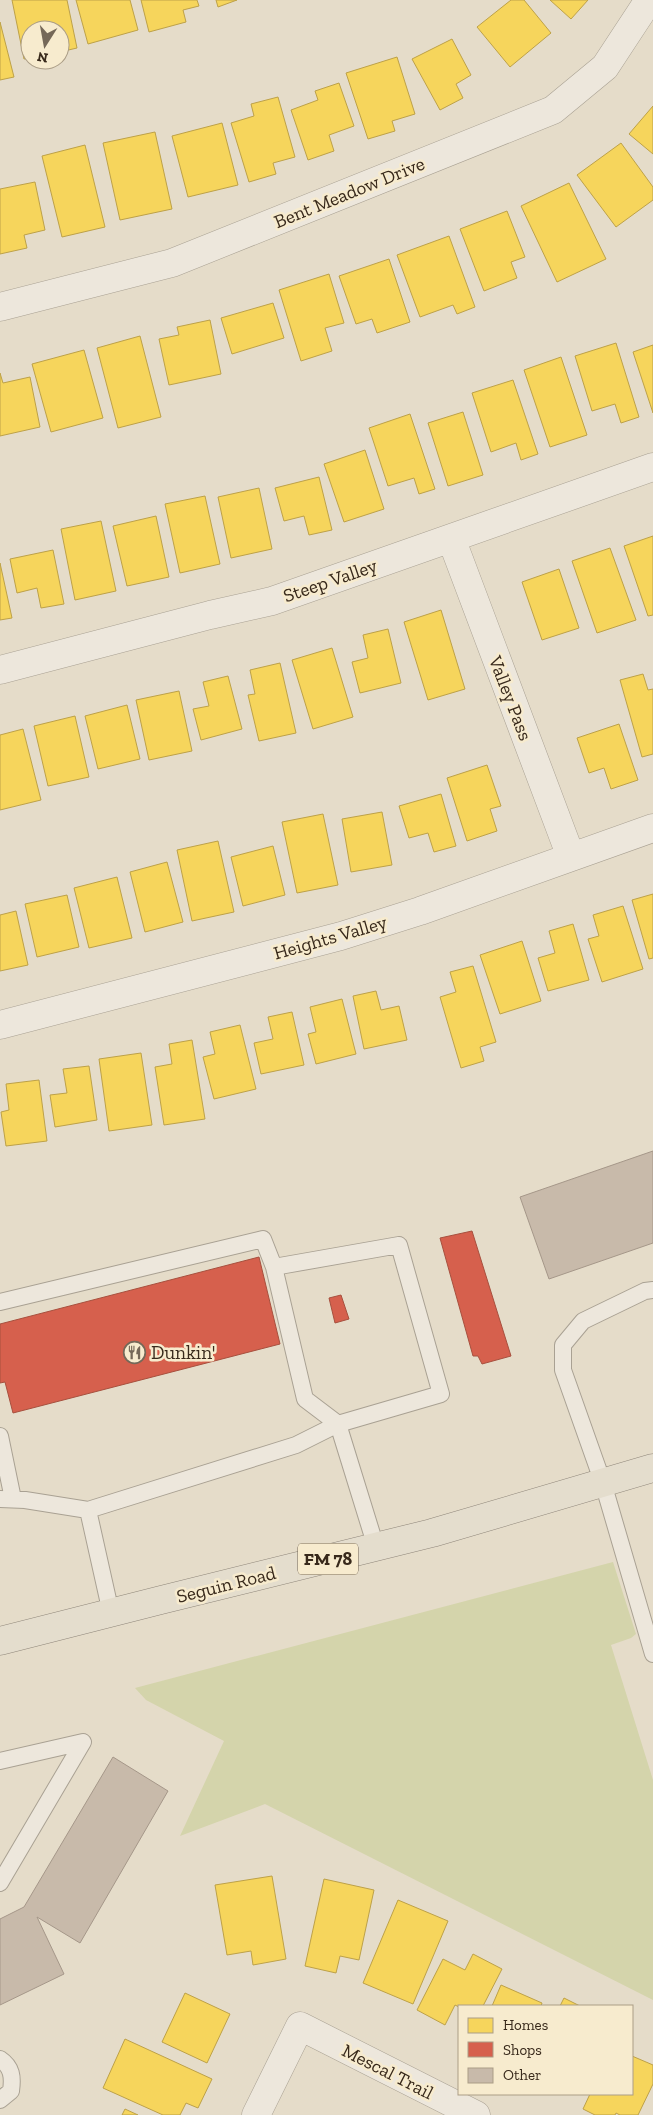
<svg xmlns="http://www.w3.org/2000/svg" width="653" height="2115" viewBox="0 0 653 2115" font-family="'Zilla Slab',serif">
<rect width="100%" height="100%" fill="#e5dcc9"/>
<!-- green -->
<path fill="#d4d4ab" d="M613 1562 636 1634 631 1638 611 1645 653 1780V2000L265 1804 180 1836 224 1741 146 1700 135 1688Z"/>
<!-- homes -->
<path fill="#f6d55c" stroke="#bda148" d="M12 0H67L77 48 60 52V30H30V58L24 59Z
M76 0H130L138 30 88 44Z
M141 0H197L199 6 183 10 186 22 149 32Z
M216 0H237L218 7Z
M511 0H524L551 33 510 67 477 27Z
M550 0H588L571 19Z
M0 22 14 77 0 80Z
M452 39 471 75 456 84 463 98 440 110 412 59Z
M397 57 415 114 392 121 395 131 368 139 346 73Z
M339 83 354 126 329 135 334 151 308 160 291 110 318 100 315 91Z
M278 97 295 157 273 163 276 174 249 182 231 123 254 116 251 104Z
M653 106V154L629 134Z
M222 123 238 185 188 197 172 136Z
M155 132 172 209 120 220 103 143Z
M621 143 653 187V200L616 227 577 175Z
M85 145 105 227 62 237 42 156Z
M35 182 45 230 24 235 27 248 0 254V189Z
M569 183 606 259 557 282 521 206Z
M507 211 525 257 511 262 517 278 484 291 460 229Z
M449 236 475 307 457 314 453 305 420 317 397 255Z
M389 259 410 322 377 333 372 319 356 324 339 276Z
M329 274 344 323 325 328 332 351 301 361 279 290Z
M273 303 284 338 232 354 221 318Z
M210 320 221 374 169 385 159 339 179 335 177 327Z
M140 336 161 417 118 428 97 348Z
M616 343 639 417 621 423 615 404 592 411 575 356Z
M653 345V413L633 352Z
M84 350 103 418 51 432 32 364Z
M561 357 587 435 550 447 524 370Z
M0 373 3 383 30 377 40 427 0 436Z
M513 380 538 454 521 460 516 443 491 452 472 393Z
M463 412 483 475 448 486 428 423Z
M410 414 435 489 419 494 414 478 388 486 369 428Z
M365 450 384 509 344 522 324 464Z
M319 477 332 530 309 535 304 516 284 521 275 488Z
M259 488 272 549 231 558 218 497Z
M205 496 220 564 180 573 165 504Z
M156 516 169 577 127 586 113 526Z
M101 521 116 591 75 600 61 529Z
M653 536V615L648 616 624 546Z
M610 548 636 620 597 633 572 561Z
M53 550 64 604 41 608 37 588 17 593 10 559Z
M0 563 12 618 0 620Z
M559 569 579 628 542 640 522 582Z
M441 610 465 689 428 700 404 622Z
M388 629 401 683 360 693 352 662 368 658 363 635Z
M332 648 353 717 313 729 292 660Z
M280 663 296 733 259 741 248 695 255 694 250 670Z
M643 674 648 690 653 689V754L642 757 620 680Z
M228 676 242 729 201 740 193 709 209 706 203 682Z
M179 691 192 751 149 760 136 700Z
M127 705 140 759 98 769 85 716Z
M75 716 89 777 48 786 34 726Z
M619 724 638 780 611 789 604 768 589 773 577 738Z
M23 729 41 800 0 810V735Z
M487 765 501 806 490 809 497 831 467 841 447 778Z
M441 794 456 846 434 852 428 833 409 838 399 806Z
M382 812 392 865 351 872 342 819Z
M323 814 338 885 297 893 282 822Z
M218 841 234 912 192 921 177 850Z
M273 846 285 895 243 906 231 857Z
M167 862 183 922 145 932 130 872Z
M117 877 132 938 89 948 74 888Z
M653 894V958L649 959 632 900Z
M67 895 79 947 37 957 25 904Z
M623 906 643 969 602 982 588 939 599 936 593 915Z
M16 911 28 965 0 971V915Z
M573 924 589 980 548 991 538 958 555 953 549 931Z
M522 941 541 1001 500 1014 480 955Z
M473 966 496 1042 480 1047 484 1061 461 1068 440 997 456 992 450 972Z
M376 991 381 1010 399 1006 407 1040 364 1049 353 996Z
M342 999 356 1054 316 1064 308 1034 316 1032 310 1007Z
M292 1012 304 1065 261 1074 254 1043 273 1039 268 1017Z
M240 1025 256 1089 214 1099 203 1057 215 1054 210 1032Z
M192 1040 205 1119 164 1125 155 1067 172 1064 169 1044Z
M141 1053 152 1125 109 1131 99 1059Z
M89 1066 97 1120 55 1127 50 1095 67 1093 63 1069Z
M39 1080 47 1141 6 1146 1 1112 9 1110 6 1084Z
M272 1876 286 1959 253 1965 251 1951 227 1955 215 1885Z
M324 1879 374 1890 359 1960 340 1956 336 1973 305 1966Z
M398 1900 448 1921 413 2004 363 1983Z
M473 1954 502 1969 483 2006 459 2007 455 2005 445 2025 417 2010 443 1959 465 1970Z
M501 1985 542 2003 541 2006H492Z
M185 1993 230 2014 207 2063 162 2042Z
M564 1998 580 2006H560Z
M125 2039 212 2079 198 2108 186 2103 180 2115H163L103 2088Z
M632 2056 653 2065V2084L638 2115H620L616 2113 615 2115H595L583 2109 590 2094H632Z
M125 2109 138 2115H122Z"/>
<!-- shops -->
<path fill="#d6604d" stroke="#a7503e" d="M472 1231 511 1356 482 1364 478 1356H473L440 1238Z
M259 1257 280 1344 13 1413 5 1382 0 1383V1324Z
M341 1295 349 1319 335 1323 329 1298Z"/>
<!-- building -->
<path fill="#c8baaa" stroke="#a59789" d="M653 1151V1243L549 1279 520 1197Z
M113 1757 168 1791 80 1943 37 1917 64 1974 0 2005V1919L24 1907Z"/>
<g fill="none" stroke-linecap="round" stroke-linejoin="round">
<defs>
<path id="service" d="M653 1290 645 1291 583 1321 563 1345V1370L603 1483 653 1654
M0 1302 263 1239 274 1267
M0 1436 13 1499
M0 1499 25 1500 88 1510 111 1613
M88 1510 296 1445 338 1424 441 1394 399 1245 274 1267 305 1399 338 1424 376 1547
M0 1761 83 1742 0 1883
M0 2059C12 2067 13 2077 11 2091L0 2100"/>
<path id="minor" d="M0 307 172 263 553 110 605 67 649 0
M451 538 571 857
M0 670 210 615 272 601 653 467
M0 1025 341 936 420 911 653 828
M256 2115 300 2026 476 2115"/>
<path id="primary" d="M0 1641 161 1600 432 1533 653 1468"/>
</defs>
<!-- service casing -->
<use href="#service" stroke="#a9a193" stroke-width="18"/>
<!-- minor casing -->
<use href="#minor" stroke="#a9a193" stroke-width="29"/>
<!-- primary casing -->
<use href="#primary" stroke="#8f867a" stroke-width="29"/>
<!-- service -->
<use href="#service" stroke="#ede7dc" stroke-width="16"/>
<!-- minor -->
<use href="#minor" stroke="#ede7dc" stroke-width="28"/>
<!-- primary -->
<use href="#primary" stroke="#e4ddcd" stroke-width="28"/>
</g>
<!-- icons -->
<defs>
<symbol id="restaurant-ring" viewBox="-11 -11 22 22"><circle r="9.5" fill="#f7ebce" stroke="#756858" stroke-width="1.5"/><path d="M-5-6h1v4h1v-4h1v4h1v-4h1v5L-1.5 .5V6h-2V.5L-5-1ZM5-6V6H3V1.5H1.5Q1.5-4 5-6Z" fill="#756858"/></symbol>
</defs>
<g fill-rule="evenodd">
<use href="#restaurant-ring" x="122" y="1340" width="25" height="25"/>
</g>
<g text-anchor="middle" stroke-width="5" stroke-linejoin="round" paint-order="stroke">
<!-- shield labels -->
<rect fill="#f7ebce" stroke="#716351" stroke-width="1" x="298" y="1543.5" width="60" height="31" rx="4"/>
<g font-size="18" font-weight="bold" fill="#38291b">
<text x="328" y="1565">FM 78</text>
</g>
<!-- street labels -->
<g font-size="19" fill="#38291b" stroke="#f7ebce">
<text transform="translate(349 192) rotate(-22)" y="7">Bent Meadow Drive</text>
<text transform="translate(330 580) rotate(-19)" y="7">Steep Valley</text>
<text transform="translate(511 698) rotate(69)" y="7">Valley Pass</text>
<text transform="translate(330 937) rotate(-16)" y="7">Heights Valley</text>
<text transform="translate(226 1584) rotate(-14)" y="7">Seguin Road</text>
<text transform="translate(388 2071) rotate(27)" y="7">Mescal Trail</text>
</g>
<!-- poi labels -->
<g font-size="19" fill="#38291b" stroke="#f7ebce" text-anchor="start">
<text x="151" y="1359">Dunkin'</text>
</g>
</g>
<!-- legend -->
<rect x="458" y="2005" width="175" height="90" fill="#f7ebce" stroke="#ab9d86"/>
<rect x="468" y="2018" width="25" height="15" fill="#f6d55c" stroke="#ab9d86"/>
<text x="503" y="2030" font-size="15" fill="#38291b">Homes</text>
<rect x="468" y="2042" width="25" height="15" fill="#d6604d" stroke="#ab9d86"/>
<text x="503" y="2055" font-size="15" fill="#38291b">Shops</text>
<rect x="468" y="2068" width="25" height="15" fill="#c8baaa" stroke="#ab9d86"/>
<text x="503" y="2080" font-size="15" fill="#38291b">Other</text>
<!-- north arrow -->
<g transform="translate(45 45) rotate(191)"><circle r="24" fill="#f7ebce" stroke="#ab9d86"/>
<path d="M0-4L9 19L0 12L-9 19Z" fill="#756858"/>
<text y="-8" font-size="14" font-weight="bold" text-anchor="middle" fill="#38291b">N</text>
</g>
</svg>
